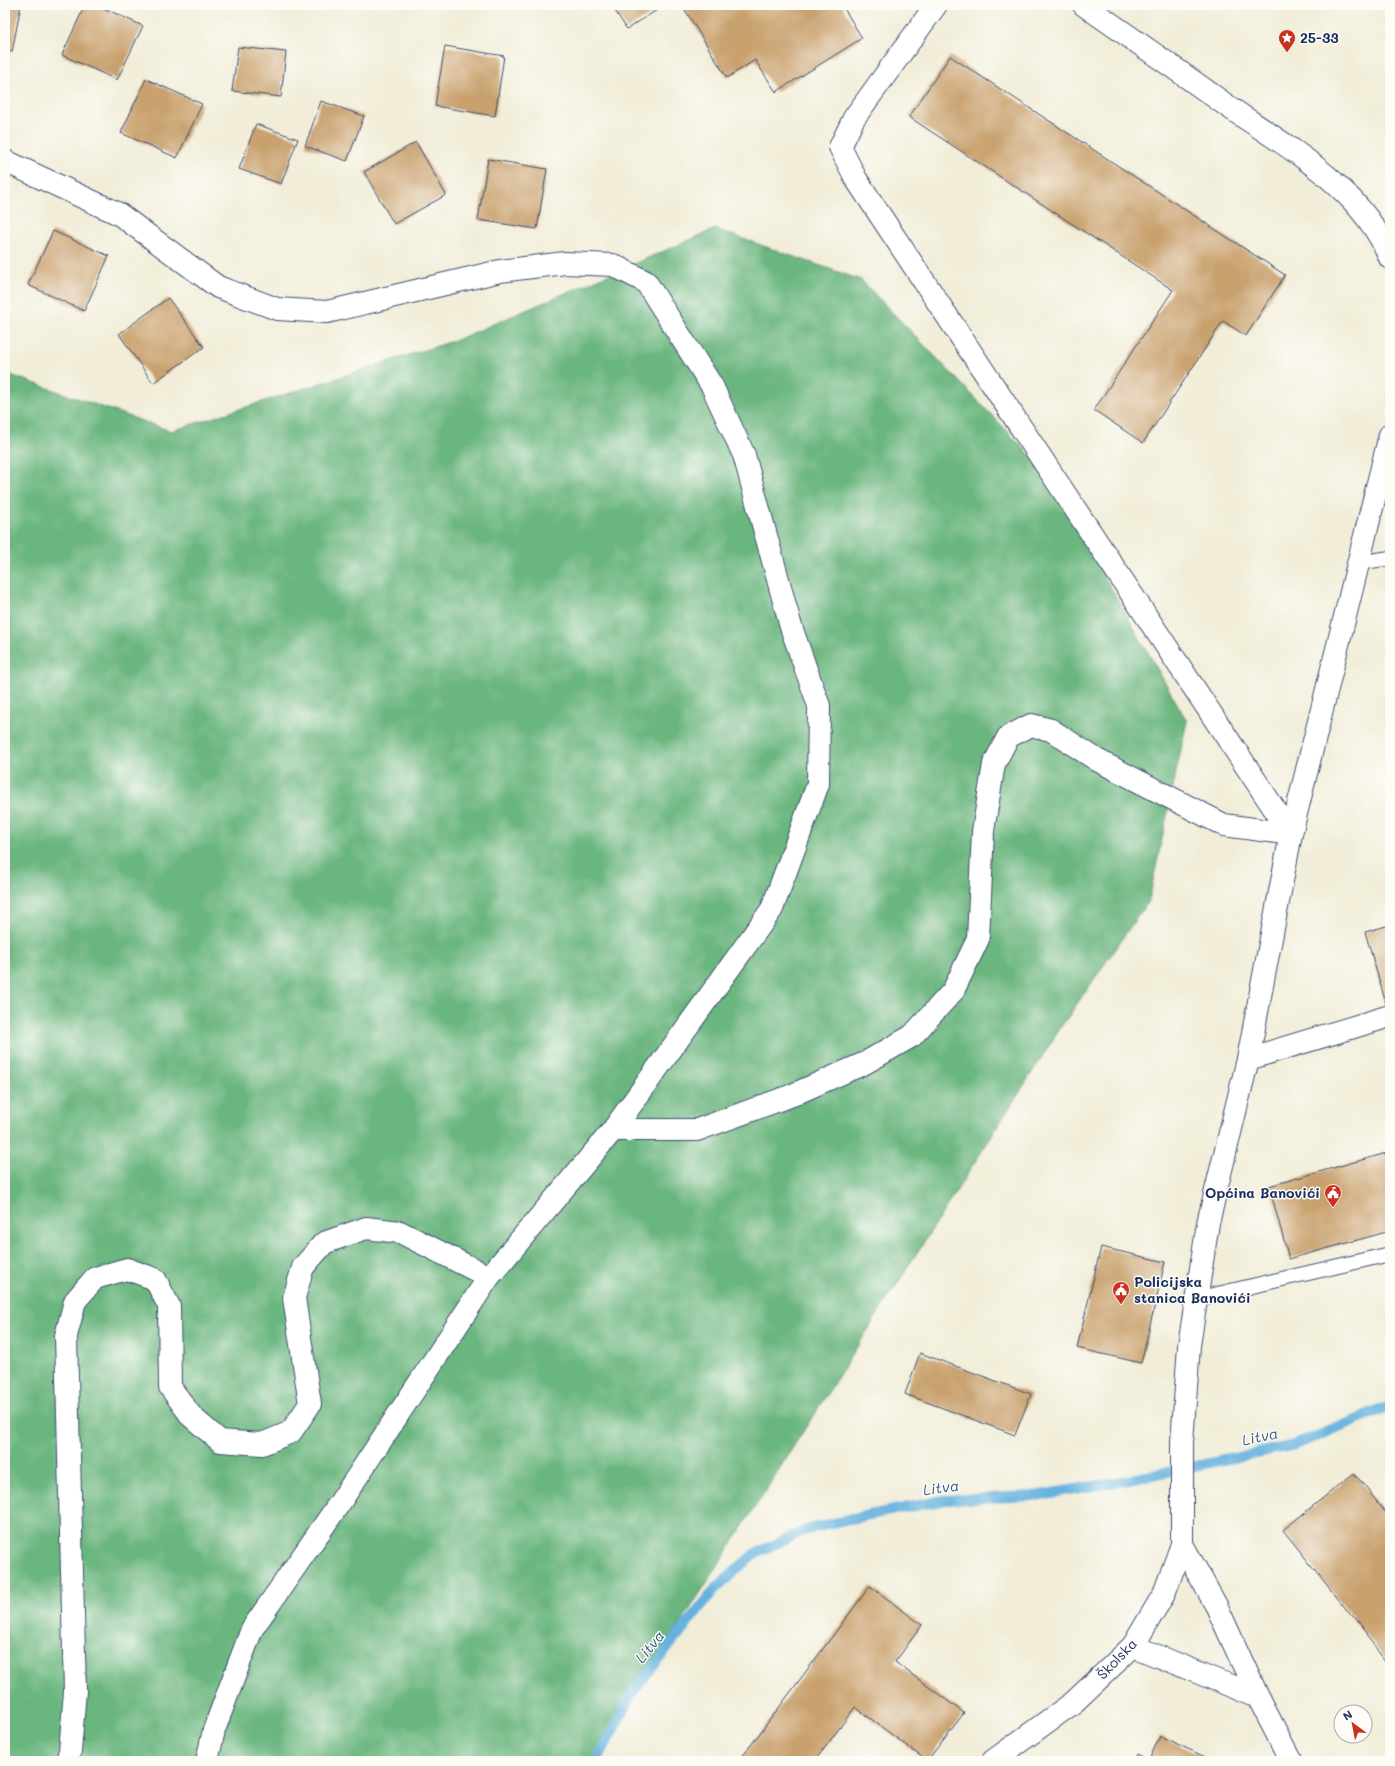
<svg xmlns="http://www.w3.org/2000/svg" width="1395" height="1766" viewBox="0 0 1395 1766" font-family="Mali,sans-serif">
<rect width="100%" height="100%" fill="#fdfcf7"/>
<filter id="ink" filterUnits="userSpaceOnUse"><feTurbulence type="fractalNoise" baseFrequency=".025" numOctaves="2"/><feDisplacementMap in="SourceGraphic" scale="8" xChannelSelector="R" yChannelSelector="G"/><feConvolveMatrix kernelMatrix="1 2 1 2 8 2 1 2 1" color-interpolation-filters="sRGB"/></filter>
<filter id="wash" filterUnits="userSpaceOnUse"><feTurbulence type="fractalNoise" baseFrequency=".012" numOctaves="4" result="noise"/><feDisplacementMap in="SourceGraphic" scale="16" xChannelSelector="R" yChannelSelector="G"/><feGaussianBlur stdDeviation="0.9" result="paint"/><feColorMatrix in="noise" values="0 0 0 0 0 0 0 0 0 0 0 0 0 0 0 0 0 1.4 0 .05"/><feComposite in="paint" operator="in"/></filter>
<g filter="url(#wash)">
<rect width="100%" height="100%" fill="#f1edd8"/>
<!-- forest -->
<path fill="#6ab67f" stroke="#42726e" d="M715 229 861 280 1042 467 1187 721 1149 900 1061 1027 593 1761H5V373L171 431 456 340Z"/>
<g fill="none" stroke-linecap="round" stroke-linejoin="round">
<!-- stream -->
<path stroke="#66b2df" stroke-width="10" d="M597 1761 633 1692 715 1589 754 1554 806 1530 849 1519 945 1500 1034 1496 1123 1481 1295 1445 1390 1406"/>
</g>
<g id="blocks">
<!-- building -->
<path fill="#c9a16e" d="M5 5H21L12 52 5 50Z
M85 5H97L143 26 117 80 62 55Z
M611 5H665L627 29Z
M682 5H842L862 38 776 92 755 60 727 78Z
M445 46 504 56 495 116 435 106Z
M238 47 286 52 281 97 232 91Z
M950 56 1285 275 1246 336 1223 321 1143 443 1094 410 1173 290 909 117Z
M146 79 202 104 177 158 121 133Z
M321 101 364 116 347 161 305 146Z
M256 124 298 139 281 184 239 169Z
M416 142 446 195 394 224 364 172Z
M488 159 547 169 537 229 478 220Z
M53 231 109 256 84 311 28 285Z
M168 298 204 347 153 383 119 334Z
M1390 925V1006L1387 1007 1365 932Z
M1390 1152V1231L1289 1259 1269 1186Z
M1101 1247 1165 1262 1141 1363 1077 1348Z
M920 1353 1031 1394 1015 1435 905 1394Z
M1354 1473 1390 1518V1664L1283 1530Z
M870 1586 922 1625 895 1662 964 1713 927 1761 855 1707 815 1761H739Z
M1160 1736 1203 1756 1201 1761H1134L1137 1754 1149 1760Z"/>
</g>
</g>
<g filter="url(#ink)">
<use href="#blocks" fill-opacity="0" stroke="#3b4c70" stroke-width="1"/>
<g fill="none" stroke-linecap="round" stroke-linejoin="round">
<defs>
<path id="service" d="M1358 563 1390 558
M1196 1299 1390 1254"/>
<path id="minor" d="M936 5 854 118 840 147 856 179 1291 834
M5 161 119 214 218 287 277 309 327 312 500 271 565 263 613 265 646 282 712 386 744 455 791 627 819 706 818 784 772 909 613 1130
M1248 1059 1390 1016
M1182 1544 1217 1607 1258 1697 1291 1761
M1133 1646 1258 1697
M67 1761 70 1751 75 1691 66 1336 75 1301 95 1278 127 1269 155 1279 169 1306 170 1387 192 1417 220 1441 262 1444 291 1432 310 1404 294 1298 303 1267 324 1243 366 1228 400 1232 489 1277
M207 1761 214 1730 252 1629 341 1501 489 1277 613 1130H697L790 1096 865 1063 912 1036 953 991 978 939 983 831 994 764 1008 737 1031 725 1051 730 1097 760 1224 825 1291 834"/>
<path id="primary" d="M1084 5C1131 38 1179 71 1226 105 1285 146 1362 187 1390 258
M993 1761 1074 1702 1133 1646 1164 1594 1182 1544V1442L1189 1346 1208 1223 1248 1059 1291 834 1390 435"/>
</defs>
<!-- service casing -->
<use href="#service" stroke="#3b4c70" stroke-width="16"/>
<!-- minor casing -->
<use href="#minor" stroke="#3b4c70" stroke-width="24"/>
<!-- primary casing -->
<use href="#primary" stroke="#3b4c70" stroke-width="24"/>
<!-- service -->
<use href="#service" stroke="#fff" stroke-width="14"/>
<!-- minor -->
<use href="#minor" stroke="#fff" stroke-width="22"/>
<!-- primary -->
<use href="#primary" stroke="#fff" stroke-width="22"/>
</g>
</g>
<!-- icons -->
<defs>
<symbol id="sight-pin" viewBox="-11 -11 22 30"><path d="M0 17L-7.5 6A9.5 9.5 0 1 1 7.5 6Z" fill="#c8321e" stroke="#fdfcf7"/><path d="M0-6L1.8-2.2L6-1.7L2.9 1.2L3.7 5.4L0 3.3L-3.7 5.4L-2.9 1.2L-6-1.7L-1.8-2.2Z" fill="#fff"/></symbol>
<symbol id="civic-pin" viewBox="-11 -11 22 30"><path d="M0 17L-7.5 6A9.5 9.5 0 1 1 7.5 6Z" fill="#c8321e" stroke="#fdfcf7"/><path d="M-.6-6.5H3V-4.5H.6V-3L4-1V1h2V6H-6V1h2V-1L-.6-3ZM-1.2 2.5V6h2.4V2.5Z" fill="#fff"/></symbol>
</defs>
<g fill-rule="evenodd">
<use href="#sight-pin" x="1277" y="28" width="20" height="27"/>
<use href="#civic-pin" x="1323" y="1183" width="20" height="27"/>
<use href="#civic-pin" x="1111" y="1280" width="20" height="27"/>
</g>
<g text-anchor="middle" stroke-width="3" stroke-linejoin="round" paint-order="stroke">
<!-- poi labels -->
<g font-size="14" font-weight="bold" fill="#1b2f5e" stroke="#fdfcf7" text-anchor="start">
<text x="1300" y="43">25-33</text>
<text x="1320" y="1198" text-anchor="end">Općina Banovići</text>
<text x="1134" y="1287">Policijska<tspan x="1134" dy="16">stanica Banovići</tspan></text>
</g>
<!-- street labels -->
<g font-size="14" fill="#1b2f5e" stroke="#fdfcf7">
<text transform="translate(1117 1659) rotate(-46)" y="5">Školska</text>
</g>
<!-- water labels -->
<g font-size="15" font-style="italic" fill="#355d8b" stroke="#fdfcf7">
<text transform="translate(1260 1437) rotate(-12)" y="5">Litva</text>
<text transform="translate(941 1488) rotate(-8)" y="5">Litva</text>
<text transform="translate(650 1647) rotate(-51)" y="5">Litva</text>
</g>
</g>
<!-- margin -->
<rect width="1395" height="1766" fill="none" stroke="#fdfcf7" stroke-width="20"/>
<!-- north arrow -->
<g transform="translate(1353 1724) rotate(328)"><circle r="19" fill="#fdfcf7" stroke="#a3aaba"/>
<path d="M0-3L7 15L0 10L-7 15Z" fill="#c8321e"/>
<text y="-6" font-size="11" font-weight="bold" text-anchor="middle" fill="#1b2f5e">N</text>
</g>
</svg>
